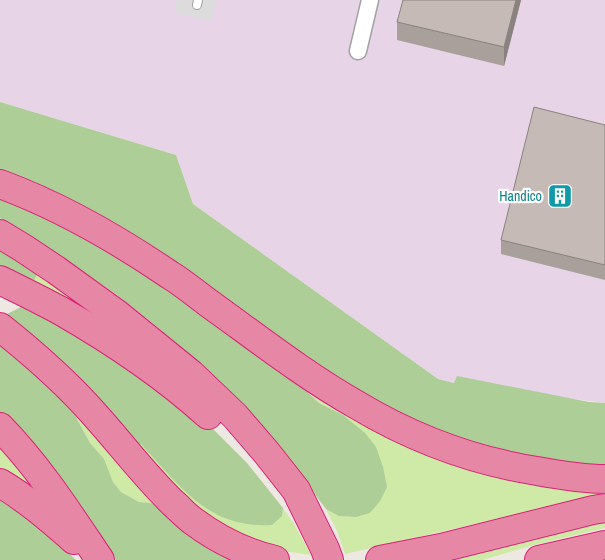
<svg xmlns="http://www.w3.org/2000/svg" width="605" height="560" viewBox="0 0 605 560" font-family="'Archivo Narrow',sans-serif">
<rect width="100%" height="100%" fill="#eee8e2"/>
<!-- industrial -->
<path fill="#e7d4e6" d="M0 0H605V403L454 383 438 379 193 204 176 155 0 102Z"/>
<!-- grass -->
<path fill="#cfe9a7" d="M38 273 100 317 98 319 33 282Z
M299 383 605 486V499L488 521 345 554 337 531 326 509C343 518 351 519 370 513L343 415 319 403Z
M70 401 159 504 139 502 121 492 113 482 104 460 90 443 78 421Z
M141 443 282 516 283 508 294 524 311 555 283 551 217 525 178 492 139 446Z
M0 447 50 506 0 475Z
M605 517V528L534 545 482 560H415Z"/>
<!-- forest -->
<path fill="#adce96" d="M0 102 176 155 193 204 438 379 454 383 457 376 589 402 605 403V466C549 463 492 452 439 432 419 424 399 413 380 404L0 172Z
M0 192 102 240 299 384 319 403 343 415 365 433 376 447 383 467 387 487 380 501 370 513 356 517 339 516 326 509 301 476 186 352 156 326 117 295 65 259 0 218Z
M0 249 38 273 33 282 0 265Z
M29 303 71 327 212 428 247 463 283 508 282 516 272 525C208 529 180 486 141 444L139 446 5 315Z
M0 338 70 401 78 421 90 443 104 459 113 482 121 492 139 502 159 504 244 560H116L0 419Z
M0 499C28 515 53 537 76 560H0Z"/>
<!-- parking -->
<path fill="#dcdcdc" d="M177 0H216L211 21 174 12Z"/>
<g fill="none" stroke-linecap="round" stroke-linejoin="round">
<defs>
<path id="lane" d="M197 5 198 0"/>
<path id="street" d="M358 51 370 0"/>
<path id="highway" d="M0 184C60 206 117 239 170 275 183 283 195 293 207 302 256 337 304 375 357 405 412 438 474 461 537 471 559 475 583 479 605 479
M0 234 23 248 56 270 117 314 191 374 235 416 266 452 296 490 325 549 329 560
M0 280C20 290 41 300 61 311 113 341 163 374 208 415
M0 327C34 354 66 382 95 415 121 444 145 476 173 503 180 509 186 516 193 521 217 539 245 553 275 560
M0 427C39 467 69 514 100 560
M0 483C27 499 50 519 74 540
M380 560 441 548 593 510 605 508
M539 560 605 545"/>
</defs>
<!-- lane casing -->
<use href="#lane" stroke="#a3a3a3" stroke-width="10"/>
<!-- street casing -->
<use href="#street" stroke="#a3a3a3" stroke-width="19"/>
<!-- highway casing -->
<use href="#highway" stroke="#d82377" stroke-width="30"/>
<!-- lane -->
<use href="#lane" stroke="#fff" stroke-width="8"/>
<!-- street -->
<use href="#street" stroke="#fff" stroke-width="16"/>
<!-- highway -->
<use href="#highway" stroke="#e688a5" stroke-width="28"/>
</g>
<!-- wall -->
<path fill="#a9a09c" d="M521 0 504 66 397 40V22Z
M605 125V280L501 254V240Z"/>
<!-- shaded-wall -->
<path fill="#8a827f" d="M516 0H521L504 66V47Z"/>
<!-- building -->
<path fill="#c5bab5" stroke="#8a827f" d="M403 0H516L504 47 397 22Z
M534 107 605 125V265L501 240Z"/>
<!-- icons -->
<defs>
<symbol id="building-square" viewBox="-11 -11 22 22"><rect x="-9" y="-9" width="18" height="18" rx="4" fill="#0f9aa8" stroke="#fff"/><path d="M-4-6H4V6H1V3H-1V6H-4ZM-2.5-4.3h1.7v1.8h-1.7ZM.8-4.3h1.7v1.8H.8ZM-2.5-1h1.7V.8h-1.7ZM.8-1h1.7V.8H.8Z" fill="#fff"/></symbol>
</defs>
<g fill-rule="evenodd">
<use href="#building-square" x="546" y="182" width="28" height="28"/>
</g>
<g text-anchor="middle" stroke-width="4.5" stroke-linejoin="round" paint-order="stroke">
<!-- culture labels -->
<g font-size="14" fill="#0d838f" stroke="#fff" text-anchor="end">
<text x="542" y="201">Handico</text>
</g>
</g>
</svg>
